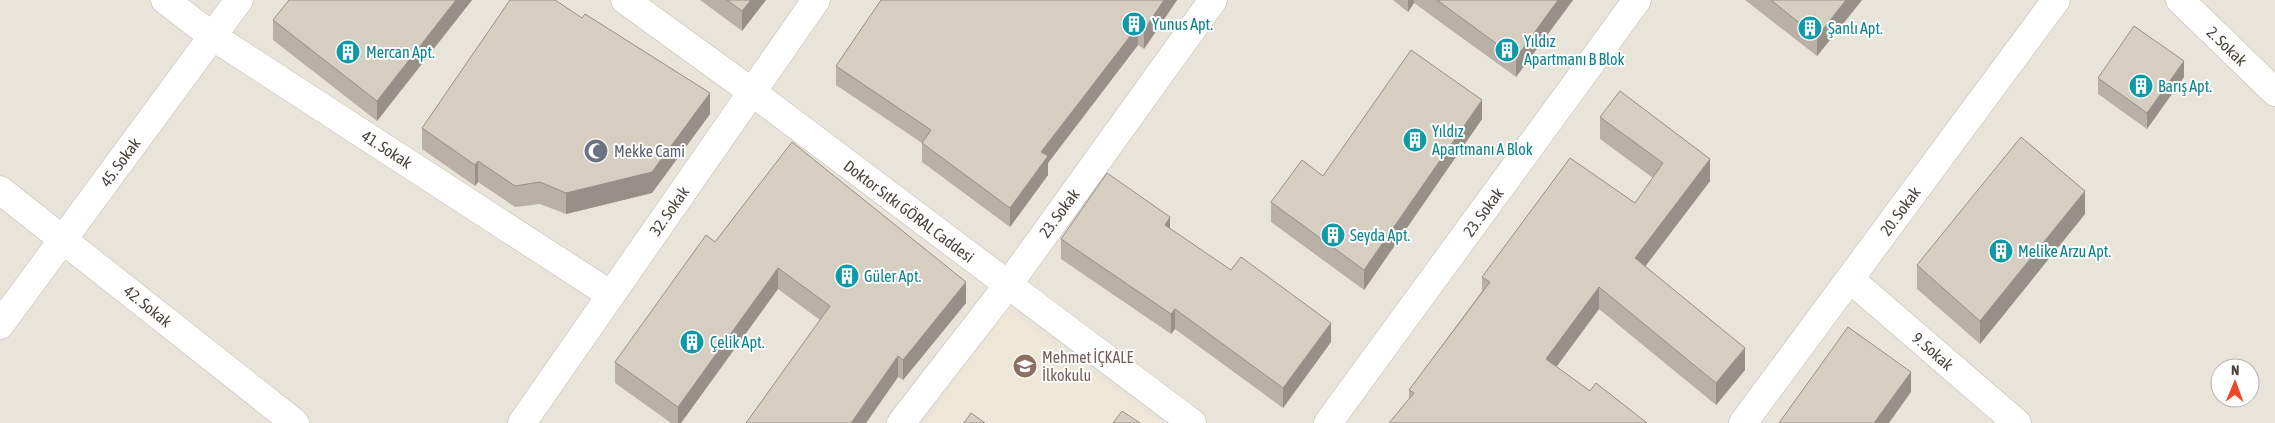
<svg xmlns="http://www.w3.org/2000/svg" width="2275" height="423" viewBox="0 0 2275 423" font-family="'Asap Condensed',sans-serif">
<rect width="100%" height="100%" fill="#f5f3ec"/>
<!-- residential -->
<path fill="#e9e4da" fill-rule="evenodd" d="M0 0H2275V423H0ZM2220 368H2250V398H2220Z"/>
<!-- education -->
<path fill="#eee7d7" d="M1007 309 1162 423H925Z"/>
<g fill="none" stroke-linecap="round" stroke-linejoin="round">
<defs>
<path id="minor" d="M165 0 212 36 611 295
M0 190 295 423
M1850 279 2017 423
M0 325 239 0
M522 423 816 0
M901 423 1008 285 1213 0
M1328 423 1637 0
M1743 423 2056 0"/>
<path id="tertiary" d="M625 0 752 92 1192 423
M2180 0 2275 92"/>
</defs>
<!-- minor casing -->
<use href="#minor" stroke="#c1baaf" stroke-width="29"/>
<!-- tertiary casing -->
<use href="#tertiary" stroke="#c1baaf" stroke-width="29"/>
<!-- minor -->
<use href="#minor" stroke="#fff" stroke-width="28"/>
<!-- tertiary -->
<use href="#tertiary" stroke="#fff" stroke-width="28"/>
</g>
<!-- wall -->
<path fill="#b9b1a7" d="M472 0 377 121 273 40V20Z
M700 0H766L742 31Z
M881 0H1177L1144 49 1138 45 1048 163V175L1010 227 922 162V143L836 85V66Z
M1393 0H1573L1516 77 1414 3 1408 12Z
M1745 0H1862L1817 56Z
M2184 77 2147 129 2098 94V78Z
M710 114 652 193 566 214 540 204 515 207 478 182 475 186 422 149V128Z
M1600 117 1710 181 1645 266 1745 370 1716 405 1599 309 1556 367 1590 391 1647 423 1409 399V390L1482 291V277L1635 203 1653 178 1600 139Z
M1482 119 1364 290 1271 222V202L1323 176Z
M2085 214 1980 344 1917 289V265Z
M1170 229 1331 342 1283 408 1175 329 1171 334 1061 259V239Z
M715 242 966 303 903 380 898 377 866 423H746L820 320 778 289 681 423H671L615 383V362Z"/>
<!-- shaded-wall -->
<path fill="#969088" d="M456 0H472L377 121V101Z
M751 0H766L742 31V11Z
M1164 0H1177L1144 49V30Z
M1408 0H1414V3L1408 12Z
M1558 0H1573L1516 77V58Z
M1846 0H1862L1817 56V37Z
M1138 26V45L1048 163V175L1010 227V208L1041 152Z
M2184 61V77L2147 129V113Z
M710 93V114L652 193 566 214V193Z
M1482 100V119L1364 290V270Z
M1710 159V181L1635 280V258Z
M478 161V182L475 186V165Z
M2085 191V214L1980 344V321Z
M1170 217V237L1165 225Z
M778 268V289L681 423H678V407Z
M966 282V303L903 380V360Z
M1599 287V309L1546 381V359Z
M1175 309V329L1171 334V314Z
M1331 323V342L1283 408V388Z
M1745 348V370L1716 405V383Z
M898 356V377L866 423H851Z
M1911 372V392L1889 423H1874Z"/>
<!-- building -->
<path fill="#d7cec2" stroke="#969088" d="M289 0H456L377 101 273 20Z
M510 0H555L582 18 585 14 710 93 652 172 566 193 540 182 515 186 478 161 475 165 422 128Z
M727 0H751L742 11Z
M881 0H1164L1144 30 1138 26 1041 152 1048 156 1010 208 922 143 931 130 836 66Z
M1437 0H1558L1516 58Z
M1771 0H1846L1817 37Z
M2134 26 2184 61 2147 113 2098 78Z
M1411 50 1482 100 1364 270 1271 202 1302 160 1323 176Z
M1620 91 1710 159 1635 258 1745 348 1716 383 1599 287 1546 359 1590 391 1596 383 1647 423H1389L1414 393 1409 390 1490 282 1482 277 1570 158 1635 203 1663 163 1600 117Z
M2021 137 2085 191 1980 321 1917 265Z
M792 142 966 282 903 360 898 356 851 423H746L830 306 778 268 678 407 615 362 706 235 715 242Z
M1107 173 1170 217 1165 225 1231 270 1241 257 1331 323 1283 388 1175 309 1171 314 1061 239Z
M1848 327 1911 372 1874 423H1779Z
M1122 411 1140 423H1113Z
M971 413 985 423H964Z"/>
<!-- icons -->
<defs>
<symbol id="building-disc" viewBox="-11 -11 22 22"><circle r="9.5" fill="#0f9aa8" stroke="#fff"/><path d="M-4-6H4V6H1V3H-1V6H-4ZM-2.5-4.3h1.7v1.8h-1.7ZM.8-4.3h1.7v1.8H.8ZM-2.5-1h1.7V.8h-1.7ZM.8-1h1.7V.8H.8Z" fill="#fff"/></symbol>
<symbol id="mosque-disc" viewBox="-11 -11 22 22"><circle r="9.5" fill="#6b7280" stroke="#fff"/><path d="M3.5-4.9A6 6 0 1 0 3.5 4.9A5 5 0 1 1 3.5-4.9Z" fill="#fff"/></symbol>
<symbol id="school-disc" viewBox="-11 -11 22 22"><circle r="9.5" fill="#8d6e63" stroke="#fff"/><path d="M0-5L7-2L0 1L-7-2ZM-4 1L0 2.5L4 1V4Q0 6-4 4Z" fill="#fff"/></symbol>
</defs>
<g fill-rule="evenodd">
<use href="#building-disc" x="1120" y="10" width="28" height="28"/>
<use href="#building-disc" x="1796" y="14" width="28" height="28"/>
<use href="#building-disc" x="1493" y="36" width="28" height="28"/>
<use href="#building-disc" x="334" y="38" width="28" height="28"/>
<use href="#building-disc" x="2127" y="72" width="28" height="28"/>
<use href="#building-disc" x="1401" y="126" width="28" height="28"/>
<use href="#mosque-disc" x="582" y="137" width="28" height="28"/>
<use href="#building-disc" x="1319" y="221" width="28" height="28"/>
<use href="#building-disc" x="1987" y="237" width="28" height="28"/>
<use href="#building-disc" x="833" y="262" width="28" height="28"/>
<use href="#building-disc" x="678" y="328" width="28" height="28"/>
<use href="#school-disc" x="1011" y="352" width="28" height="28"/>
</g>
<g text-anchor="middle" stroke-width="4" stroke-linejoin="round" paint-order="stroke">
<!-- culture labels -->
<g font-size="16" fill="#0d838f" stroke="#fff" text-anchor="start">
<text x="1152" y="30">Yunus Apt.</text>
<text x="1828" y="34">Şanlı Apt.</text>
<text x="1524" y="47">Yıldız<tspan x="1524" dy="18">Apartmanı B Blok</tspan></text>
<text x="366" y="58">Mercan Apt.</text>
<text x="2158" y="92">Barış Apt.</text>
<text x="1432" y="137">Yıldız<tspan x="1432" dy="18">Apartmanı A Blok</tspan></text>
<text x="1350" y="241">Seyda Apt.</text>
<text x="2018" y="257">Melike Arzu Apt.</text>
<text x="864" y="282">Güler Apt.</text>
<text x="710" y="348">Çelik Apt.</text>
</g>
<!-- street labels -->
<g font-size="16" fill="#4a433a" stroke="#fff">
<text transform="translate(2227 46) rotate(44)" y="6">2. Sokak</text>
<text transform="translate(387 149) rotate(33)" y="6">41. Sokak</text>
<text transform="translate(120 162) rotate(-54)" y="6">45. Sokak</text>
<text transform="translate(669 211) rotate(-55)" y="6">32. Sokak</text>
<text transform="translate(909 211) rotate(37)" y="6">Doktor Sıtkı GÖRAL Caddesi</text>
<text transform="translate(1900 211) rotate(-54)" y="6">20. Sokak</text>
<text transform="translate(1483 212) rotate(-54)" y="6">23. Sokak</text>
<text transform="translate(1059 213) rotate(-54)" y="6">23. Sokak</text>
<text transform="translate(148 306) rotate(39)" y="6">42. Sokak</text>
<text transform="translate(1933 351) rotate(41)" y="6">9. Sokak</text>
</g>
<!-- worship labels -->
<g font-size="16" fill="#5b616d" stroke="#fff" text-anchor="start">
<text x="614" y="157">Mekke Cami</text>
</g>
<!-- education labels -->
<g font-size="16" fill="#785e54" stroke="#fff" text-anchor="start">
<text x="1042" y="363">Mehmet İÇKALE<tspan x="1042" dy="18">İlkokulu</tspan></text>
</g>
</g>
<!-- north arrow -->
<g transform="translate(2235 383) rotate(1)"><circle r="24" fill="#ffffff" stroke="#b7b4b0"/>
<path d="M0-4L9 19L0 12L-9 19Z" fill="#f14528"/>
<text y="-8" font-size="14" font-weight="bold" text-anchor="middle" fill="#4a433a">N</text>
</g>
</svg>
